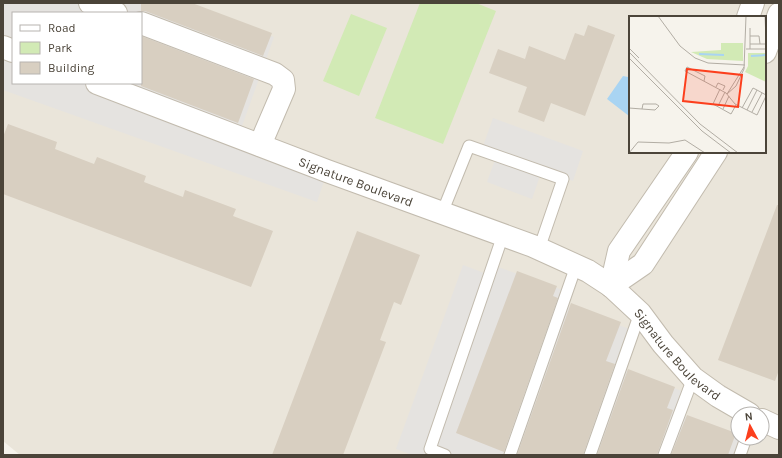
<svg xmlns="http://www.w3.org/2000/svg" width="782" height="458" viewBox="0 0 782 458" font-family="Karla,sans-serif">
<rect width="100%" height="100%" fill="#f6f3ec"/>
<!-- residential -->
<path fill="#eae5da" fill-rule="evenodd" d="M3 3H779V455H20L3 441ZM13 13H141V83H13ZM630 17H765V152H630ZM738 414H762V438H738Z"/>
<!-- park -->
<path fill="#d2eab5" d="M420 3H476L496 11 443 144 375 118Z
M351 14 387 28 359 96 323 81Z"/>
<!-- parking -->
<path fill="#e5e3e0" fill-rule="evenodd" d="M3 3H179L274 37 237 140 327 172 317 202 3 90ZM13 13H141V83H13Z
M493 118 583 151 573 181 542 170 532 199 487 182 497 154 482 149Z
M463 265 495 277 498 267 571 293 566 306 635 331 622 369 690 394 683 416 738 436V438H743L745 455H412L396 449Z"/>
<!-- water -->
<path fill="#a9d4f2" d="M630 74V116H629L607 99 623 76 628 77Z"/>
<!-- building -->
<path fill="#d8cfc1" d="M141 3H192L272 33 263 56 145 11H141Z
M588 25 615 35 585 116 551 103 544 122 518 112 527 87 489 73 498 49 525 59 529 46 565 60 575 33 584 36Z
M141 36 254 79 238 123 141 86Z
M8 124 57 142 55 149 94 164 97 157 146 176 144 182 183 197 185 190 236 209 233 216 273 231 251 287 3 194V137Z
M777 205H779V370L775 381 718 360Z
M357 231 420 255 401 305 394 302 380 340 386 342 343 455H272Z
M517 271 557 286 553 296 558 298 504 452 456 433Z
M571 303 621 322 606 361 615 364 583 455H517Z
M628 369 675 387 667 408 673 410 657 455H597Z
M687 415 736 433 728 455H671Z"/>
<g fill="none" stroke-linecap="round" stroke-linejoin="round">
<defs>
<path id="service" d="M442 213 469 146 563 179 539 249
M445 455 430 449 503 235
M510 455 576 266
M590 455 640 313
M664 455 693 378
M740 455 746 438"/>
<g id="minor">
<path d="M90 3 116 13"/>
<path d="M748 17 753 3"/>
<path d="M141 23 275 74 283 80 284 89 260 145"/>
<path d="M3 47 13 51"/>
<path d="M765 52 779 14"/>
<path id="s1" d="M97 83 327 171 533 246 588 271 611 286 640 313 663 344 693 378 718 396 749 414"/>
<path d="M611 286 643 264 716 152"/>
<path d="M611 286 619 251 687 152"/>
<path d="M762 420 779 428"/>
</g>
</defs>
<!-- service casing -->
<use href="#service" stroke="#c2bbae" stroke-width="13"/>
<!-- minor casing -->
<use href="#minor" stroke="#c2bbae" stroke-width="24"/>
<!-- service -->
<use href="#service" stroke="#fff" stroke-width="11"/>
<!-- minor -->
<use href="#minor" stroke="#fff" stroke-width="22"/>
</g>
<g text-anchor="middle" stroke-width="3" stroke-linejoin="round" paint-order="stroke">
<!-- street labels -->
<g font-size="13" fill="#4b4439" stroke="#fff">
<text dy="5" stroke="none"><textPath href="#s1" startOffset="277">Signature Boulevard</textPath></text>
<text dy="5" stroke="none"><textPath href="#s1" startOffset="649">Signature Boulevard</textPath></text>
</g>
</g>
<!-- overview -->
<g transform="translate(629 16)">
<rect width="137" height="137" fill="#f6f3ec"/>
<path d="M92 27H114V45L78 43 62 36 92 34ZM119 37H137V66L116 56 119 50Z" fill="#d2eab5"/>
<path fill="none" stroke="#a9d4f2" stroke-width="2" d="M70 38 95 39M122 40 137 39"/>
<path fill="none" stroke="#b2ada4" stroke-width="1" d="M29 0 51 30 66 42 79 47 116 49M136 0 137 23M121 12V20H130L131 28M121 28H137M0 32 10 42M117 33H121V20M121 33H137M0 36 71 108 109 137M0 42 73 115 102 137M75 65 76 60 58 51 56 55 97 77 106 88 128 99 137 80M87 71 89 67 96 70 94 74M91 73 84 88 102 98 107 89M98 78 107 70 115 53 117 0M98 78 115 51M89 90 96 76M0 92 26 94 30 90 27 88H14L13 93M113 92 124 72 128 74M94 93 100 80M118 94 128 74 137 79M123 96 133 77M0 137 9 126 40 127 56 124 76 137"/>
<path fill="#fc3f1d" fill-opacity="0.15" stroke="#fc3f1d" stroke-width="2" d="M58 53 113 59 109 91 54 85Z"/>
<rect width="137" height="137" fill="none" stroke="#4b4439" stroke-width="2"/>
</g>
<!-- border -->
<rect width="782" height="458" fill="none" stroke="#4b4439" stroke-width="8"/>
<!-- legend -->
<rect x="12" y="12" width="130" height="72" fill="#ffffff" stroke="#b7b4b0"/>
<rect x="20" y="25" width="20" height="6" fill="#ffffff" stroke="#b7b4b0"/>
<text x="48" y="32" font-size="12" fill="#4b4439">Road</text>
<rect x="20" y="42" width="20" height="12" fill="#d2eab5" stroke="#b7b4b0"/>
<text x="48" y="52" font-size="12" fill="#4b4439">Park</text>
<rect x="20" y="62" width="20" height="12" fill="#d8cfc1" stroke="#b7b4b0"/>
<text x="48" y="72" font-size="12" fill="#4b4439">Building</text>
<!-- north arrow -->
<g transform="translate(750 426) rotate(353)"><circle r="19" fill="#ffffff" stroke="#b7b4b0"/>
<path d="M0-3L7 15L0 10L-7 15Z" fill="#fc3f1d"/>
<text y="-6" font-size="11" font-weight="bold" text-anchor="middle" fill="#4b4439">N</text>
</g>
</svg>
